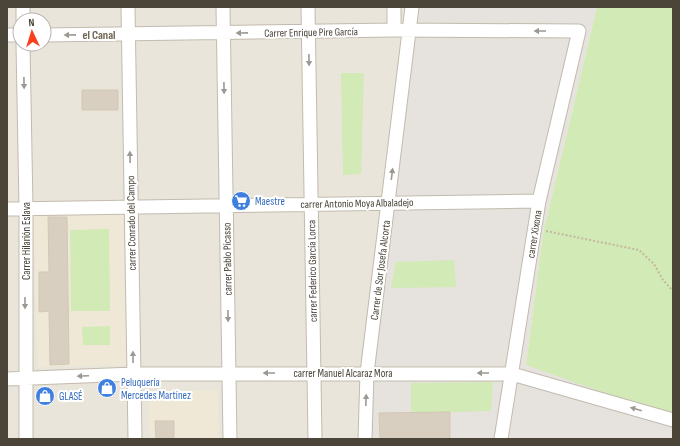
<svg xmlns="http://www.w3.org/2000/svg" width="680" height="446" viewBox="0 0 680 446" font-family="'Sofia Sans Condensed',sans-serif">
<rect width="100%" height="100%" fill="#f6f3ec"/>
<!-- residential -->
<path fill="#eae5da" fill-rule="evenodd" d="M7 7H417L366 439H7ZM20 20H44V44H20Z"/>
<!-- industrial -->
<path fill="#e6e2dd" d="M417 7H597L543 234 526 365 673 409V439H366Z"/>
<!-- education -->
<path fill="#efe8d6" d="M33 213H123L127 365 38 367Z
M218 390 219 439H150L149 391Z"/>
<!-- green -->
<path fill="#d2eab5" d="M597 7H673V417L526 365 543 234Z
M341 73H364L361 174 343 175Z
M109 229 110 311H71L70 230Z
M454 260 456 287 391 288 396 262Z
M110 326V345H83L82 327Z
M493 382 491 411 411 413V383Z"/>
<!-- building -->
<path fill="#d8cfc1" stroke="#d3c7b4" d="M82 90H118V110H82Z
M48 217H67L69 364 50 365 49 311 39 312V272H49Z
M450 412V439H380L379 413Z
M155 421H174V439H156Z"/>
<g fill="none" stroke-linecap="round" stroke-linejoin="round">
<defs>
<path id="street" d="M23 7V20
M128 7 135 439
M223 7 230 439
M308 7 315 439
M394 7V30
M7 35H20
M44 35 394 30 579 31 539 201 501 439
M23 44 26 208V439
M7 209 539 201
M7 379 134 374H512L673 420
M365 439 367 373 412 7"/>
</defs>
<!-- street casing -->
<use href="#street" stroke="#c2bbae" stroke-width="15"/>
<!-- path -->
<path stroke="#c4b79f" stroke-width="2" stroke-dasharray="2 2" stroke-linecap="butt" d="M546 231 639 250 654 264 663 280 673 291"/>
<!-- street -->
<use href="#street" stroke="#fff" stroke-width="13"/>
</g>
<!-- one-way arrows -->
<defs><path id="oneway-solid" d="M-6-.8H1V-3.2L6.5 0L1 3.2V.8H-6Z"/></defs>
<g fill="#9c9892">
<use href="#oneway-solid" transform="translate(540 31) rotate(-180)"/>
<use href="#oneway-solid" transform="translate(242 33) rotate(179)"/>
<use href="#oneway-solid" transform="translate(70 35) rotate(179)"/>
<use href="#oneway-solid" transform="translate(309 60) rotate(89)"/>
<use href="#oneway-solid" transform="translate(24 83) rotate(89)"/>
<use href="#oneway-solid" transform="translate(224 88) rotate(89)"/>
<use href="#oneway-solid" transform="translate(130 157) rotate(-91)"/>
<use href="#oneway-solid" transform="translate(392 174) rotate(-83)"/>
<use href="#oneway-solid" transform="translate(25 303) rotate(90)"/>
<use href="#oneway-solid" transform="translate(228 316) rotate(89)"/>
<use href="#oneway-solid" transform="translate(133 357) rotate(-91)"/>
<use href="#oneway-solid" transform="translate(269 373) rotate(180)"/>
<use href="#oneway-solid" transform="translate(483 373) rotate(-180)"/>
<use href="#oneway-solid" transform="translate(83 376) rotate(177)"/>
<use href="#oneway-solid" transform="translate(366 400) rotate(-88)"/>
<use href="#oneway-solid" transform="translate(636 409) rotate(-164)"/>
</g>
<!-- icons -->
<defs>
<symbol id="supermarket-disc" viewBox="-11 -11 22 22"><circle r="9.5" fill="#3f7fe0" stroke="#fff"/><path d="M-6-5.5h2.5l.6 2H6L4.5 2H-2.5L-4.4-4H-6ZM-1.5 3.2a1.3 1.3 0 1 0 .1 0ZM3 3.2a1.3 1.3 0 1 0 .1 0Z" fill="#fff"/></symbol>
<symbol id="shop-disc" viewBox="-11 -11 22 22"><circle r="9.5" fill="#3f7fe0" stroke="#fff"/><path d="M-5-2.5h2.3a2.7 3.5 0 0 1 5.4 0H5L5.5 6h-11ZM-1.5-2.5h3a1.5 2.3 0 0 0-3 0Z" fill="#fff"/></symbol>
</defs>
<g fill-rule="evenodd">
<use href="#supermarket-disc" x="230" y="190" width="22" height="22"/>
<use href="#shop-disc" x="96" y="377" width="22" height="22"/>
<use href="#shop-disc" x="34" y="385" width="22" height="22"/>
</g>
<g text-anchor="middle" stroke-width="4" stroke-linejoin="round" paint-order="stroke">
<!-- street labels -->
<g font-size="11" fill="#4b4439" stroke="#fff">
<text transform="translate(311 32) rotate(-1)" y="4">Carrer Enrique Pire García</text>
<text transform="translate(357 203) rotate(-1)" y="4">carrer Antonio Moya Albaladejo</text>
<text transform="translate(131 223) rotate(-91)" y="4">carrer Conrado del Campo</text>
<text transform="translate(534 234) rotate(-81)" y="4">carrer Xixona</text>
<text transform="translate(26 241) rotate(-90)" y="4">Carrer Hilarión Eslava</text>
<text transform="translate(227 259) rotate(-91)" y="4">carrer Pablo Picasso</text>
<text transform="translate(380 270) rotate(-83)" y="4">Carrer de Sor Josefa Alcorta</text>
<text transform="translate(312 271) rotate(-91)" y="4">carrer Federico García Lorca</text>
<text x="343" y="377">carrer Manuel Alcaraz Mora</text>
</g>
<!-- shop labels -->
<g font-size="11" fill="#366cbe" stroke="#fff" text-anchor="start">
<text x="255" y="205">Maestre</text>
<text x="121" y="386">Peluquería<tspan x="121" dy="13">Mercedes Martínez</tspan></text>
<text x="59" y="400">GLASÉ</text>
</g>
<!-- neighbourhood labels -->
<g font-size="12" font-weight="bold" fill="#6e6250" stroke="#fff">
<text x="99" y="39">el Canal</text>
</g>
</g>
<!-- border -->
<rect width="680" height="446" fill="none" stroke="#4b4439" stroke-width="16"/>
<!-- north arrow -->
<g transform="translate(32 32) rotate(356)"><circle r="19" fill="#ffffff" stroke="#b7b4b0"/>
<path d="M0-3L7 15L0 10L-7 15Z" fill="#fc3f1d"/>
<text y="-6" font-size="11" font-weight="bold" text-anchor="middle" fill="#4b4439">N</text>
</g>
</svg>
